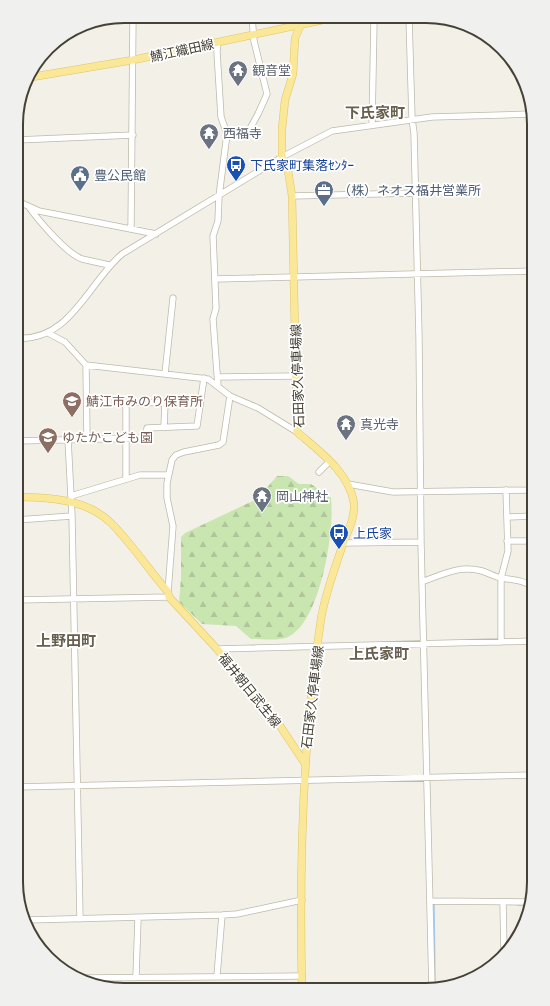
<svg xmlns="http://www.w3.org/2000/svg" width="550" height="1006" viewBox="0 0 550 1006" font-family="Inter,'Noto Sans JP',sans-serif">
<defs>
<pattern id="forest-firs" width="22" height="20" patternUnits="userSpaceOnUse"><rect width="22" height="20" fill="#c9e6b1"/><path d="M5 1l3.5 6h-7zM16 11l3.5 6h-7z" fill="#aec699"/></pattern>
</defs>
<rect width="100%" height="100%" fill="#f3f0e7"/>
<!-- forest -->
<path fill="url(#forest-firs)" d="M277 476H288L299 484H311L331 498C335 531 320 623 288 637 280 641 260 639 251 639L236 626 202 624 179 602 181 578V537L185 533 257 499Z"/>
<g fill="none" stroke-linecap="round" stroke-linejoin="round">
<!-- stream -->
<path stroke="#a5caed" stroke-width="1.5" d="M434 903 435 988
M518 905H528"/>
<defs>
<path id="minor" d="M409 18 412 119 414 133 419 337 421 542 432 989
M218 42 217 52 221 117 227 134 219 196 218 221 213 236 216 308 213 319 218 386
M372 125 374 20 372 18
M227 134H247L258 114 267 94 254 41 252 17
M17 140 133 135
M292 196 416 193
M17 201 39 211 156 234
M29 207C38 220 67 254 82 259 91 261 100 263 109 265
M131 229 133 16
M215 279 534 271
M48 333 65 342 86 365 87 439
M17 338C70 342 88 283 122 254L282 157 332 131 432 117 532 114
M86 365 208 379 230 396 258 408 297 432
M165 374 173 298
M218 377 297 376
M68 439 72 516 80 919
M17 441 146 438 147 428 197 426 204 378
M319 472 330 461
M126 479V402L165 403 164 427
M348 484 393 492 534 490
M532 488 531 438H534
M71 496 140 475H168
M507 517 534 516
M16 520 72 516
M507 541H534
M344 543 421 542
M422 582C443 574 460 565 482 571 489 573 495 577 502 578 514 580 524 580 534 588
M168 592 173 526 167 498V483L172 460 176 455 184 452 219 445 223 442 230 396
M16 600 169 597
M501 642V578L508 551 506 490
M217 649 534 641
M16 754 18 779
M16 787 534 775
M430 901 529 902
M503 902 504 953
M26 920 222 915 237 914 302 900
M217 976 222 915
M136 977 138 918
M84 978 302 976"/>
<path id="major" d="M26 78 133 60 337 17
M16 497C48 497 87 499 111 523 132 544 149 570 168 592L169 597 217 649 280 726 304 762
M302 990C299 866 302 741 321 619 325 594 335 568 343 544 348 531 355 518 354 503 349 472 319 451 297 432L292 196 287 164 282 157V129L285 100 293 74 295 38 304 17"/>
</defs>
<!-- minor casing -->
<use href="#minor" stroke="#beb9aa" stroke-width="7"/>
<!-- major casing -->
<use href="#major" stroke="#dfc569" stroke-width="8"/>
<!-- minor -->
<use href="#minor" stroke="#fff" stroke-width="5.5"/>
<!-- major -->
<use href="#major" stroke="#fae798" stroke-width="7"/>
</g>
<!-- icons -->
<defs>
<symbol id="temple-pin" viewBox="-11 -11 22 30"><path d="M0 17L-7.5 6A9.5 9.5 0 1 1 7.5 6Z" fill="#6b7280" stroke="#fff"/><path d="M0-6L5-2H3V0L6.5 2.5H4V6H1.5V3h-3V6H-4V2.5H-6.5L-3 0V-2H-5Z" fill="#fff"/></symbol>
<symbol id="bus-pin" viewBox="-11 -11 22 30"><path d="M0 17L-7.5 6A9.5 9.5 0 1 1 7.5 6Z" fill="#1a4fb4" stroke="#fff"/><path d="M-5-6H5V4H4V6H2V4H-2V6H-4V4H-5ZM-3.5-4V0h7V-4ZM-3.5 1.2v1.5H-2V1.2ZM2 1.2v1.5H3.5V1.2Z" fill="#fff"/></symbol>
<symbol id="civic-pin" viewBox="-11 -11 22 30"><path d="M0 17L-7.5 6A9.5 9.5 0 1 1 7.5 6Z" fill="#5c6f8a" stroke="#fff"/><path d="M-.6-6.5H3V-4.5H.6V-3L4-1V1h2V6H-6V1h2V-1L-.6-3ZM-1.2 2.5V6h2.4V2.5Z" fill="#fff"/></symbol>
<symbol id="office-pin" viewBox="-11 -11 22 30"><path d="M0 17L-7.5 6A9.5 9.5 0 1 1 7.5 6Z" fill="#5c6f8a" stroke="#fff"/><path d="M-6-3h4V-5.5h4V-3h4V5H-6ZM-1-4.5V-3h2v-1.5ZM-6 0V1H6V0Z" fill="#fff"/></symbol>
<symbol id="school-pin" viewBox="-11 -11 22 30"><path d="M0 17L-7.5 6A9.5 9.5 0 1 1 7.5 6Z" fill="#8d6e63" stroke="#fff"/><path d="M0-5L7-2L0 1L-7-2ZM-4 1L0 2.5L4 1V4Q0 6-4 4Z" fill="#fff"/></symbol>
</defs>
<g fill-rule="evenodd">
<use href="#temple-pin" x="227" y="59" width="22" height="30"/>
<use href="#temple-pin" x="198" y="122" width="22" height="30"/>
<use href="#bus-pin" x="225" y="154" width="22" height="30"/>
<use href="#civic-pin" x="69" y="164" width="22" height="30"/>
<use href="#office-pin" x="313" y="179" width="22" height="30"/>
<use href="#school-pin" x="61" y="390" width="22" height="30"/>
<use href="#temple-pin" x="335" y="413" width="22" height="30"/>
<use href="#school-pin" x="37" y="426" width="22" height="30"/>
<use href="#temple-pin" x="251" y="485" width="22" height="30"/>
<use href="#bus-pin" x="328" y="522" width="22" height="30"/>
</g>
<g text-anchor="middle" stroke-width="3.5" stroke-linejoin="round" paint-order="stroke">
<!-- street labels -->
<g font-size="13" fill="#454136" stroke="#fff">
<text transform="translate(182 50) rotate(-12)" y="5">鯖江織田線</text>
<text transform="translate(297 376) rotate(-92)" y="5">石田家久停車場線</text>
<text transform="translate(250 690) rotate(51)" y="5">福井朝日武生線</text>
<text transform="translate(312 697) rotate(-83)" y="5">石田家久停車場線</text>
</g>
<!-- worship labels -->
<g font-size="13" fill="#5b616d" stroke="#fff" text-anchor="start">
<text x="252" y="75">観音堂</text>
<text x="223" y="138">西福寺</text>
<text x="360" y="429">真光寺</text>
<text x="276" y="501">岡山神社</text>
</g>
<!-- transit labels -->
<g font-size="13" fill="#164399" stroke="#fff" text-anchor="start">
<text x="250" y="170">下氏家町集落ｾﾝﾀｰ</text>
<text x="353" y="538">上氏家</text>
</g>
<!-- service labels -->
<g font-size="13" fill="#4e5e75" stroke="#fff" text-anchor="start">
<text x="94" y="180">豊公民館</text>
<text x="338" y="195">（株）ネオス福井営業所</text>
</g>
<!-- education labels -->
<g font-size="13" fill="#785e54" stroke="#fff" text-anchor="start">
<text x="86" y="406">鯖江市みのり保育所</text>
<text x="62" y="442">ゆたかこども園</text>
</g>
<!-- quarter labels -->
<g font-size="15" font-weight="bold" fill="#68604e" stroke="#fff">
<text x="375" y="118">下氏家町</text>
<text x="66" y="646">上野田町</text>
<text x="379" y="659">上氏家町</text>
</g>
</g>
<!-- crop -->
<path d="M0 0H550V1006H0ZM124 23H426A101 101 0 0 1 527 124V882A101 101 0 0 1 426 983H124A101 101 0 0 1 23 882V124A101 101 0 0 1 124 23Z" fill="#f0f0ef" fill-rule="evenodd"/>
<path fill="none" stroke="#454136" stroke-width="2" d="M124 23H426A101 101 0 0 1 527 124V882A101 101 0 0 1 426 983H124A101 101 0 0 1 23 882V124A101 101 0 0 1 124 23Z"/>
</svg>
